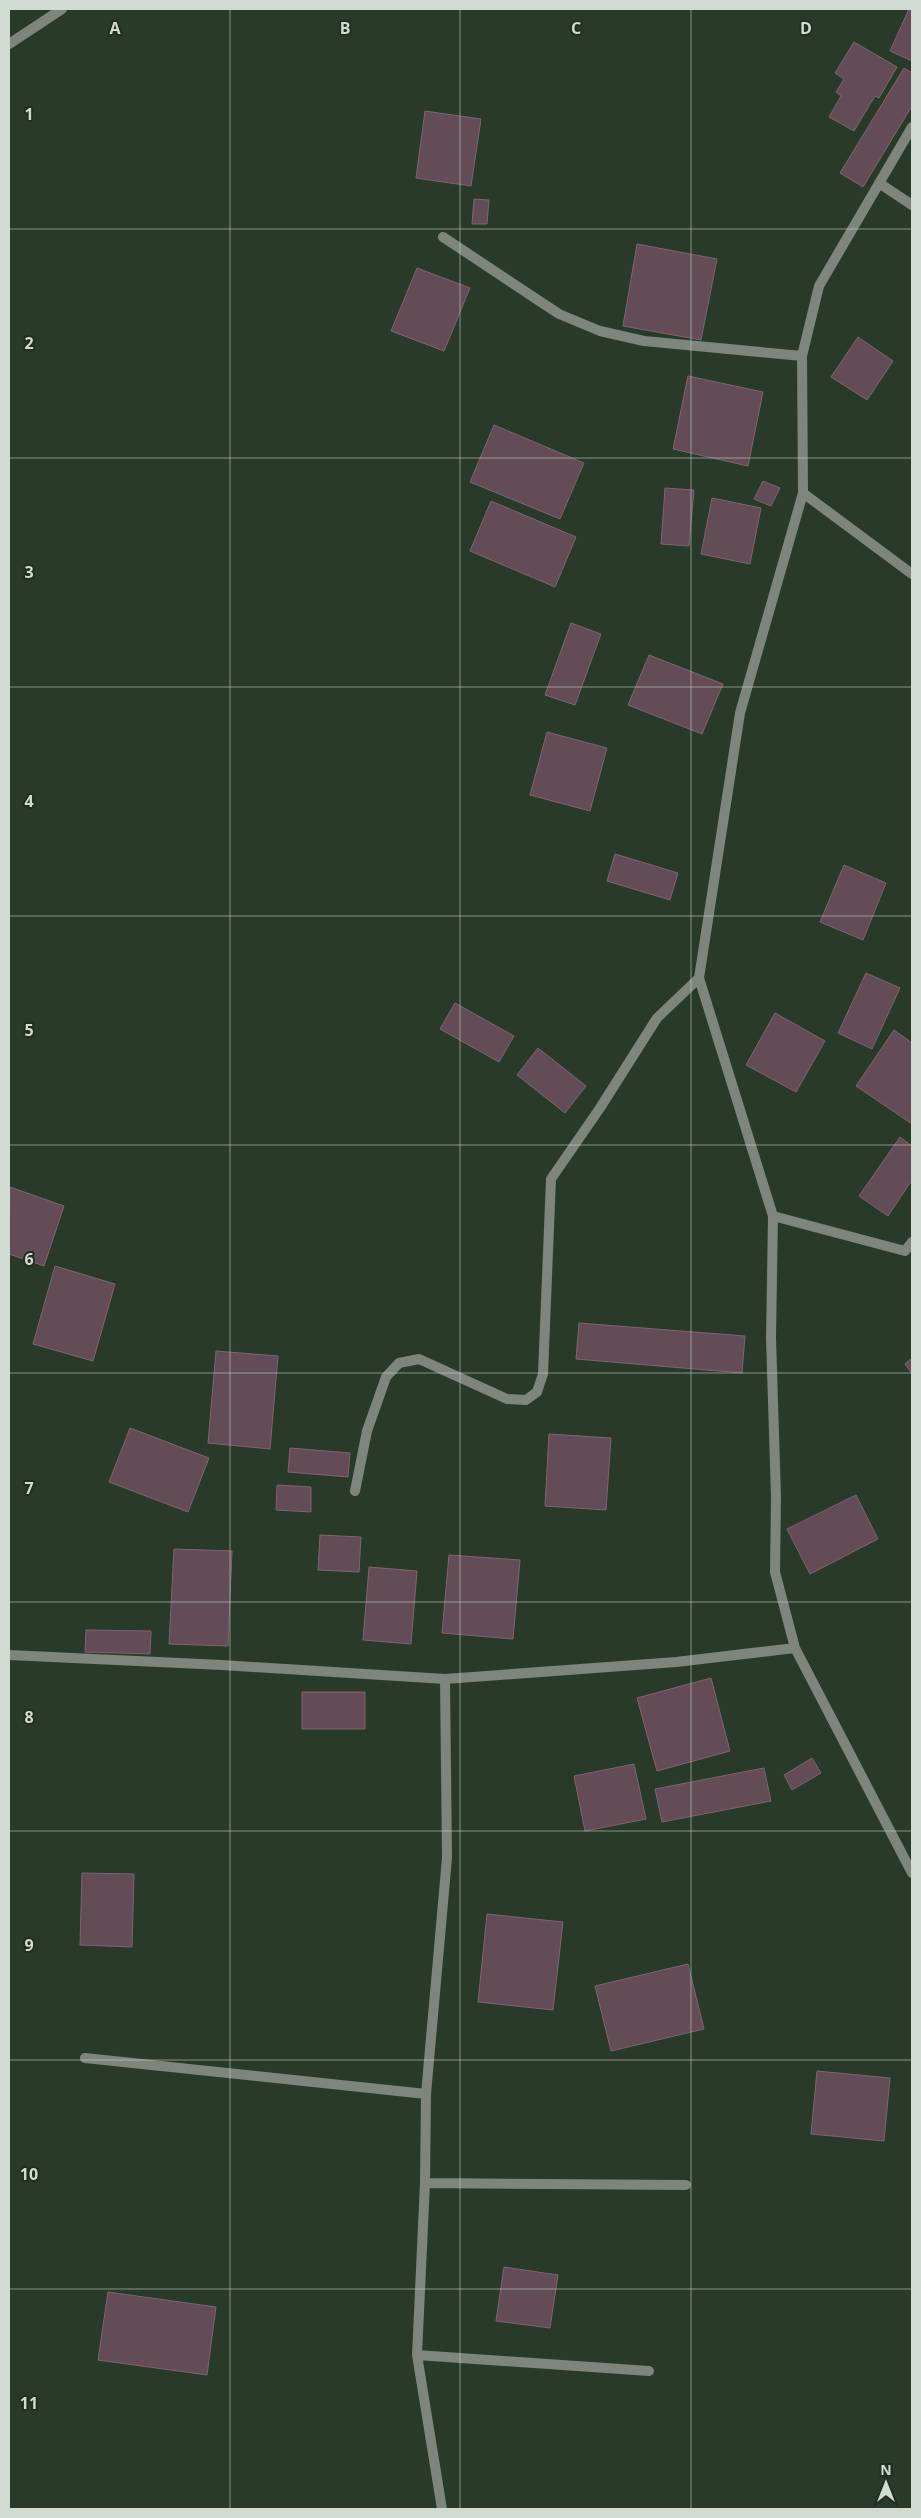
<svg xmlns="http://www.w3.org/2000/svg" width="921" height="2518" viewBox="0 0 921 2518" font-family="'Open Sans',sans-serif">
<rect width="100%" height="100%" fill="#2a3a2a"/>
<!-- building -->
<path fill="#634c56" stroke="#7d656f" d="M909 9H912V61L890 51Z
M854 42 897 67 879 98 875 96 854 131 829 117 841 96 836 92 844 79 835 73Z
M904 68 912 73V106L863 187 840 173Z
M425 111 481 119 471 186 416 178Z
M474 199 489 200 487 224H472Z
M637 244 717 259 701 340 623 326Z
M417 268 470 288 444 351 391 331Z
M858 337 893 361 867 400 831 377Z
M688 376 763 392 748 466 673 449Z
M494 425 584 463 560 519 470 482Z
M763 481 780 488 771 506 754 499Z
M665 488 694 490 689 546 661 544Z
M712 498 761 508 750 564 701 554Z
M491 501 576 537 555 587 470 551Z
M571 623 601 634 575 705 545 695Z
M649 655 723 684 702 734 628 705Z
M547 732 607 748 590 811 530 795Z
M615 854 678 873 670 900 607 881Z
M844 865 886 883 863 940 820 922Z
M866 973 900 988 872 1049 838 1033Z
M455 1003 514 1036 499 1062 440 1029Z
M775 1013 825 1041 796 1092 746 1065Z
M894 1030 912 1043V1124L856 1086Z
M538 1048 586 1086 565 1113 517 1075Z
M900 1137 912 1146V1180L888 1216 859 1196Z
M10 1187 64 1206 44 1266 9 1254Z
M55 1266 115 1284 93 1361 33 1344Z
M579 1323 745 1336 742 1373 576 1359Z
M216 1351 278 1356 270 1449 208 1443Z
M912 1358V1374L905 1364Z
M130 1428 209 1458 188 1512 109 1482Z
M549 1434 611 1438 606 1510 545 1506Z
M290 1448 350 1453 348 1477 288 1472Z
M277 1485 311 1487V1512L276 1510Z
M856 1495 878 1539 810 1574 787 1529Z
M320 1535 361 1537 359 1572 318 1570Z
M174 1549 232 1551 228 1646 169 1644Z
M449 1555 520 1560 513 1639 442 1633Z
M369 1567 417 1571 411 1644 363 1640Z
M86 1630 151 1631 150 1654 85 1652Z
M711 1678 730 1751 657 1771 637 1698Z
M302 1692H365V1729H302Z
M812 1758 821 1773 792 1790 784 1775Z
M634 1764 646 1819 585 1831 574 1776Z
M764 1768 771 1801 662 1822 655 1789Z
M82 1873 134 1874 132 1947 80 1945Z
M487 1914 563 1922 553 2010 478 2002Z
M688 1964 704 2029 611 2051 595 1986Z
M817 2071 890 2078 884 2141 811 2134Z
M504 2267 558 2275 550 2328 496 2321Z
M108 2292 216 2307 207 2375 98 2360Z"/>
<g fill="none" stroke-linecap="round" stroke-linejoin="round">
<!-- minor -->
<path stroke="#7d857d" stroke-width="10" d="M9 44 62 9
M912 127 819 286 802 356 803 493 740 713 699 978 773 1216 771 1338 776 1497 775 1572 795 1648 912 1873
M879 183 912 205
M443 237 559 314 600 331 644 341 802 356
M803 493 912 574
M773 1216 905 1251 912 1242
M355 1491 367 1431 386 1377 399 1363 419 1359 507 1399 526 1400 537 1392 543 1374 551 1179 600 1108 657 1018 699 978
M9 1655 222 1665 445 1679 676 1662 795 1648
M85 2058 426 2094
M425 2183 686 2185
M417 2355 649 2371
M442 2509 417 2355 425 2183 426 2094 447 1858 445 1679"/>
</g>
<!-- grid -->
<path fill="none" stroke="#d1dbd1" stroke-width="1" stroke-opacity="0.55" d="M230 9V2509M460 9V2509M691 9V2509M9 229H912M9 458H912M9 687H912M9 916H912M9 1145H912M9 1373H912M9 1602H912M9 1831H912M9 2060H912M9 2289H912"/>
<g font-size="16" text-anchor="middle" font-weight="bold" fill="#d1dbd1" stroke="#202f21" stroke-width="4" stroke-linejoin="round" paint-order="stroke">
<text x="115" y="34">A</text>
<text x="345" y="34">B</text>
<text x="576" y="34">C</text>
<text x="806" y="34">D</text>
<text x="29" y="120">1</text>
<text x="29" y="349">2</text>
<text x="29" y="578">3</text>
<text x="29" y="807">4</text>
<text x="29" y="1036">5</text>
<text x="29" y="1265">6</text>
<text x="29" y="1494">7</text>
<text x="29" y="1723">8</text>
<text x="29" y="1951">9</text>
<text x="29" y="2180">10</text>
<text x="29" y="2409">11</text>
</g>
<!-- border -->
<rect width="921" height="2518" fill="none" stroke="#d1dbd1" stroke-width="20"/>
<!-- north arrow -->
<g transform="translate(886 2483)" stroke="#202f21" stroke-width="4" paint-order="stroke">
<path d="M0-4L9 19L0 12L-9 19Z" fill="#d1dbd1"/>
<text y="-8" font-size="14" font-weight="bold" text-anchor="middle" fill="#d1dbd1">N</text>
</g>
</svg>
